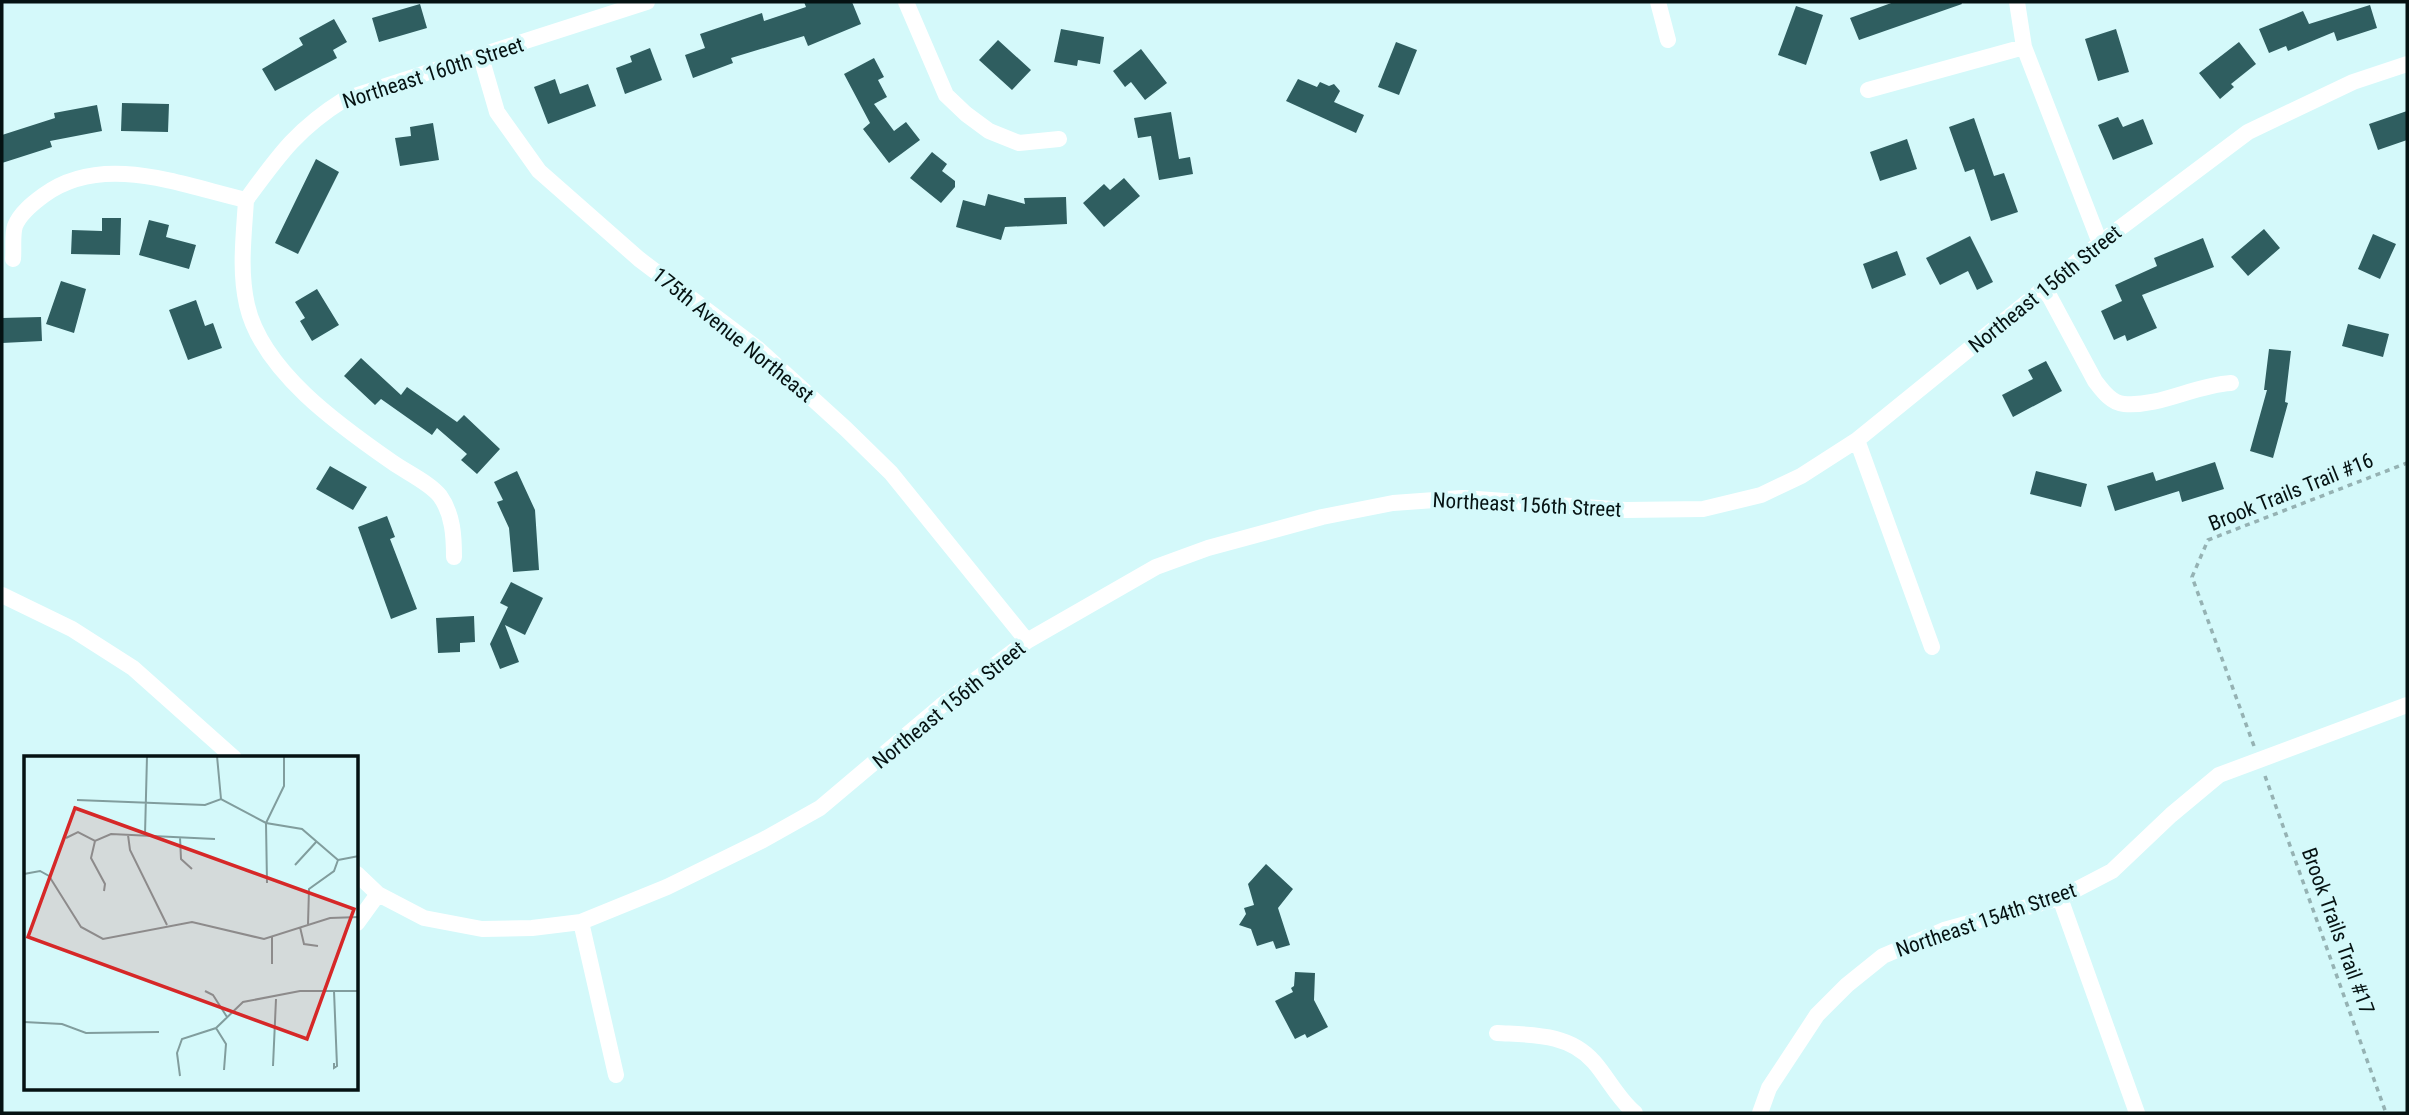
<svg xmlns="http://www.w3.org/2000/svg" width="2409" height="1115" viewBox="0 0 2409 1115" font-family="'Roboto Condensed',sans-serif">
<rect width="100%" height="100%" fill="#d4f9fa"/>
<!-- building -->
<path fill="#2f5e60" d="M804 2H852L861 24 808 46 804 36 731 58 733 63 693 78 685 55 705 48 700 34 762 13 764 21 806 7Z
M1894 2H1961L1962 4 1859 40 1850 18Z
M420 4 427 28 379 42 372 18Z
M2370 5 2377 28 2337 41 2334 32 2288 51 2286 46 2269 53 2259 29 2303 11 2309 24Z
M1796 6 1823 15 1806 65 1778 55Z
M334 19 347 42 333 50 337 58 275 91 262 69 303 45 299 38Z
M1061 29 1104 37 1100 64 1078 60 1077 66 1054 62Z
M2116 29 2129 72 2098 81 2085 39Z
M998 40 1031 70 1012 90 979 60Z
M1396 42 1417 50 1399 95 1378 87Z
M2239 42 2256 64 2231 84 2234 87 2220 99 2199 73Z
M650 48 662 80 625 94 616 68 632 62 630 56Z
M1141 49 1167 83 1145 100 1131 82 1125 87 1113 71Z
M874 58 884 77 878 80 887 97 874 104 894 131 906 122 920 140 889 163 863 129 870 123 844 74Z
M555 79 560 94 588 84 596 106 548 124 534 87Z
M1298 79 1317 87 1320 82 1329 86 1334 84 1340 91 1334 102 1364 115 1356 133 1286 101Z
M122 103 169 104 168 132 121 131Z
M97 105 102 131 50 141 52 147 2 163V135L55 118 54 113Z
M2407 111V140L2378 150 2369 124Z
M1171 112 1179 159 1190 157 1193 174 1159 180 1151 136 1138 138 1134 118Z
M2118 117 2123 127 2143 119 2153 144 2113 160 2098 125Z
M1974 118 1994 176 2004 173 2018 212 1991 221 1974 169 1965 172 1949 127Z
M433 123 439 160 400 166 395 138 411 136 410 127Z
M1907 139 1917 169 1880 181 1870 152Z
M932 152 947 164 942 171 955 181V187L941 203 910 178Z
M316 159 339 172 298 254 275 243Z
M1124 178 1140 196 1104 227 1083 203 1104 184 1110 190Z
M988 194 1025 204 1024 198 1066 197 1067 224 1005 227 1001 240 956 227 963 200 985 206Z
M102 218H121L120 255 71 254 72 230 102 231Z
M149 220 169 225 166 237 196 245 189 269 139 255Z
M2264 229 2280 248 2248 276 2231 257Z
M2373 234 2396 244 2380 279 2358 269Z
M1970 236 1993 282 1977 290 1968 271 1940 285 1926 258Z
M2203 238 2214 267 2142 295 2157 328 2127 341 2125 335 2114 340 2101 311 2122 301 2115 285 2157 266 2154 258Z
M1897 251 1906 275 1872 289 1863 264Z
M61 281 86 289 74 333 46 324Z
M317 289 339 325 312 341 300 321 305 318 295 302Z
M196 300 205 326 213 323 222 348 188 360 169 310Z
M41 317 42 341 2 343V318Z
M2348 324 2389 334 2383 357 2342 346Z
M2269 349 2291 351 2285 402 2288 403 2273 458 2250 451 2267 390H2264Z
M361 358 401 395 407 387 457 422 464 415 500 449 477 474 461 460 467 454 437 428 432 435 381 399 375 405 344 376Z
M2046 361 2062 391 2013 417 2002 395 2033 379 2028 370Z
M2215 462 2224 489 2182 502 2179 491 2115 511 2107 486 2153 472 2156 481Z
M330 466 367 487 353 510 316 489Z
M517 471 535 510 539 570 513 572 509 528 497 502 503 500 494 482Z
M2036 471 2087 484 2081 507 2030 494Z
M387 516 395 537 390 539 417 609 391 619 358 527Z
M511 582 543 598 525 635 505 625 519 662 500 669 490 644 508 607 500 603Z
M474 616 475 642 460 643V652L438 653 436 618Z
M1266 864 1293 889 1278 908 1290 945 1276 949 1273 941 1257 946 1251 929 1239 925 1246 914 1244 908 1254 905 1248 884Z
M1295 972 1315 973 1314 1000 1328 1027 1307 1038 1305 1034 1295 1039 1275 1001 1293 992 1291 988 1294 986Z"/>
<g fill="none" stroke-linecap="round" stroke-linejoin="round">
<!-- path -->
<path stroke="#95b2b3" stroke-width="3.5" stroke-dasharray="5 5" stroke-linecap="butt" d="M2254 746 2192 577 2208 540 2407 463
M2265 776 2386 1113"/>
<!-- street -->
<path stroke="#fff" stroke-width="16" d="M906 2 946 95 966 114 989 131 1019 143 1059 139
M1658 2 1668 40
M2017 2 2024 47 2100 243
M481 57 497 112 539 171 639 259 758 349 846 429 891 473 1027 641
M1868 90 2024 47
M246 200C244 235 239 270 247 305 262 371 340 426 392 462 406 472 430 483 440 496 453 514 454 537 454 557
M13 259C14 249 12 235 15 226 20 213 33 203 44 195 103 152 181 185 246 200 279 155 297 129 345 99L647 2
M2045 288 2095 381C2102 390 2111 403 2124 404 2160 407 2195 385 2231 383
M1857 440 1932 647
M2 595 72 629 133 668 234 758
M357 874 378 894 424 918 482 929 532 928 581 922 667 887 763 840 820 808 941 706 1027 641 1156 567 1208 548 1322 517 1393 503 1463 498 1626 510 1703 509 1761 495 1801 476 1857 440 2100 243 2248 132 2353 82 2407 64
M2060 898 2137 1113
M581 922 616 1075
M357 923 378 894
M1497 1033C1532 1035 1569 1033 1594 1062 1608 1078 1618 1099 1635 1113
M1760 1113 1769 1088 1817 1015 1847 985 1883 956 1944 930 2060 898 2112 871 2171 815 2219 775 2407 705"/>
</g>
<g text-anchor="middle" stroke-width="7" stroke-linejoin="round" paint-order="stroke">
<!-- street labels -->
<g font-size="21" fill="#051212" stroke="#d4f9fa">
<text transform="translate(433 73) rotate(-18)" y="7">Northeast 160th Street</text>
<text transform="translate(2045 289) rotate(-39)" y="7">Northeast 156th Street</text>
<text transform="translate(733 335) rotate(39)" y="7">175th Avenue Northeast</text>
<text transform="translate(2291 492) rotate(-22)" y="7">Brook Trails Trail #16</text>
<text transform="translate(1527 505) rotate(3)" y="7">Northeast 156th Street</text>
<text transform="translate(949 705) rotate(-39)" y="7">Northeast 156th Street</text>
<text transform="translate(1986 920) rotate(-19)" y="7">Northeast 154th Street</text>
<text transform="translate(2338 931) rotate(70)" y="7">Brook Trails Trail #17</text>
</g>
</g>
<!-- overview -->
<g transform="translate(24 756)">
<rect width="334" height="334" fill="#d4f9fa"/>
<path fill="none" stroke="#819d9d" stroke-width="2" d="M193 0 197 43M53 44 181 49 197 43 242 67 278 73 314 104M104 79 106 94 143 169M121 79 123 0M156 81 157 103 168 113M42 82 54 76 71 85 87 78 191 83M71 85 67 102 81 128 80 135M314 104 335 100M271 109 293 85M0 118 16 115 25 120 57 171 79 183 168 166 240 183 306 162 335 161M243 127 242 67 260 30V0M284 168 285 133 310 115 314 104M276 171 280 188 294 190M248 181V208M181 235 189 239 203 261M310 235 313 310 310 312V307M0 266 38 268 62 277 135 276M192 272 202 288 200 314M249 310 252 243M156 320 153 297 158 283 192 272 219 246 276 235H335"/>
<path fill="#d62828" fill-opacity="0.15" stroke="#d62828" stroke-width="3.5" d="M51 52 330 153 283 283 4 181Z"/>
<rect width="334" height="334" fill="none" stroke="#051212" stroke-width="3.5"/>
</g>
<!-- border -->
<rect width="2409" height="1115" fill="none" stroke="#051212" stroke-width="7"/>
</svg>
